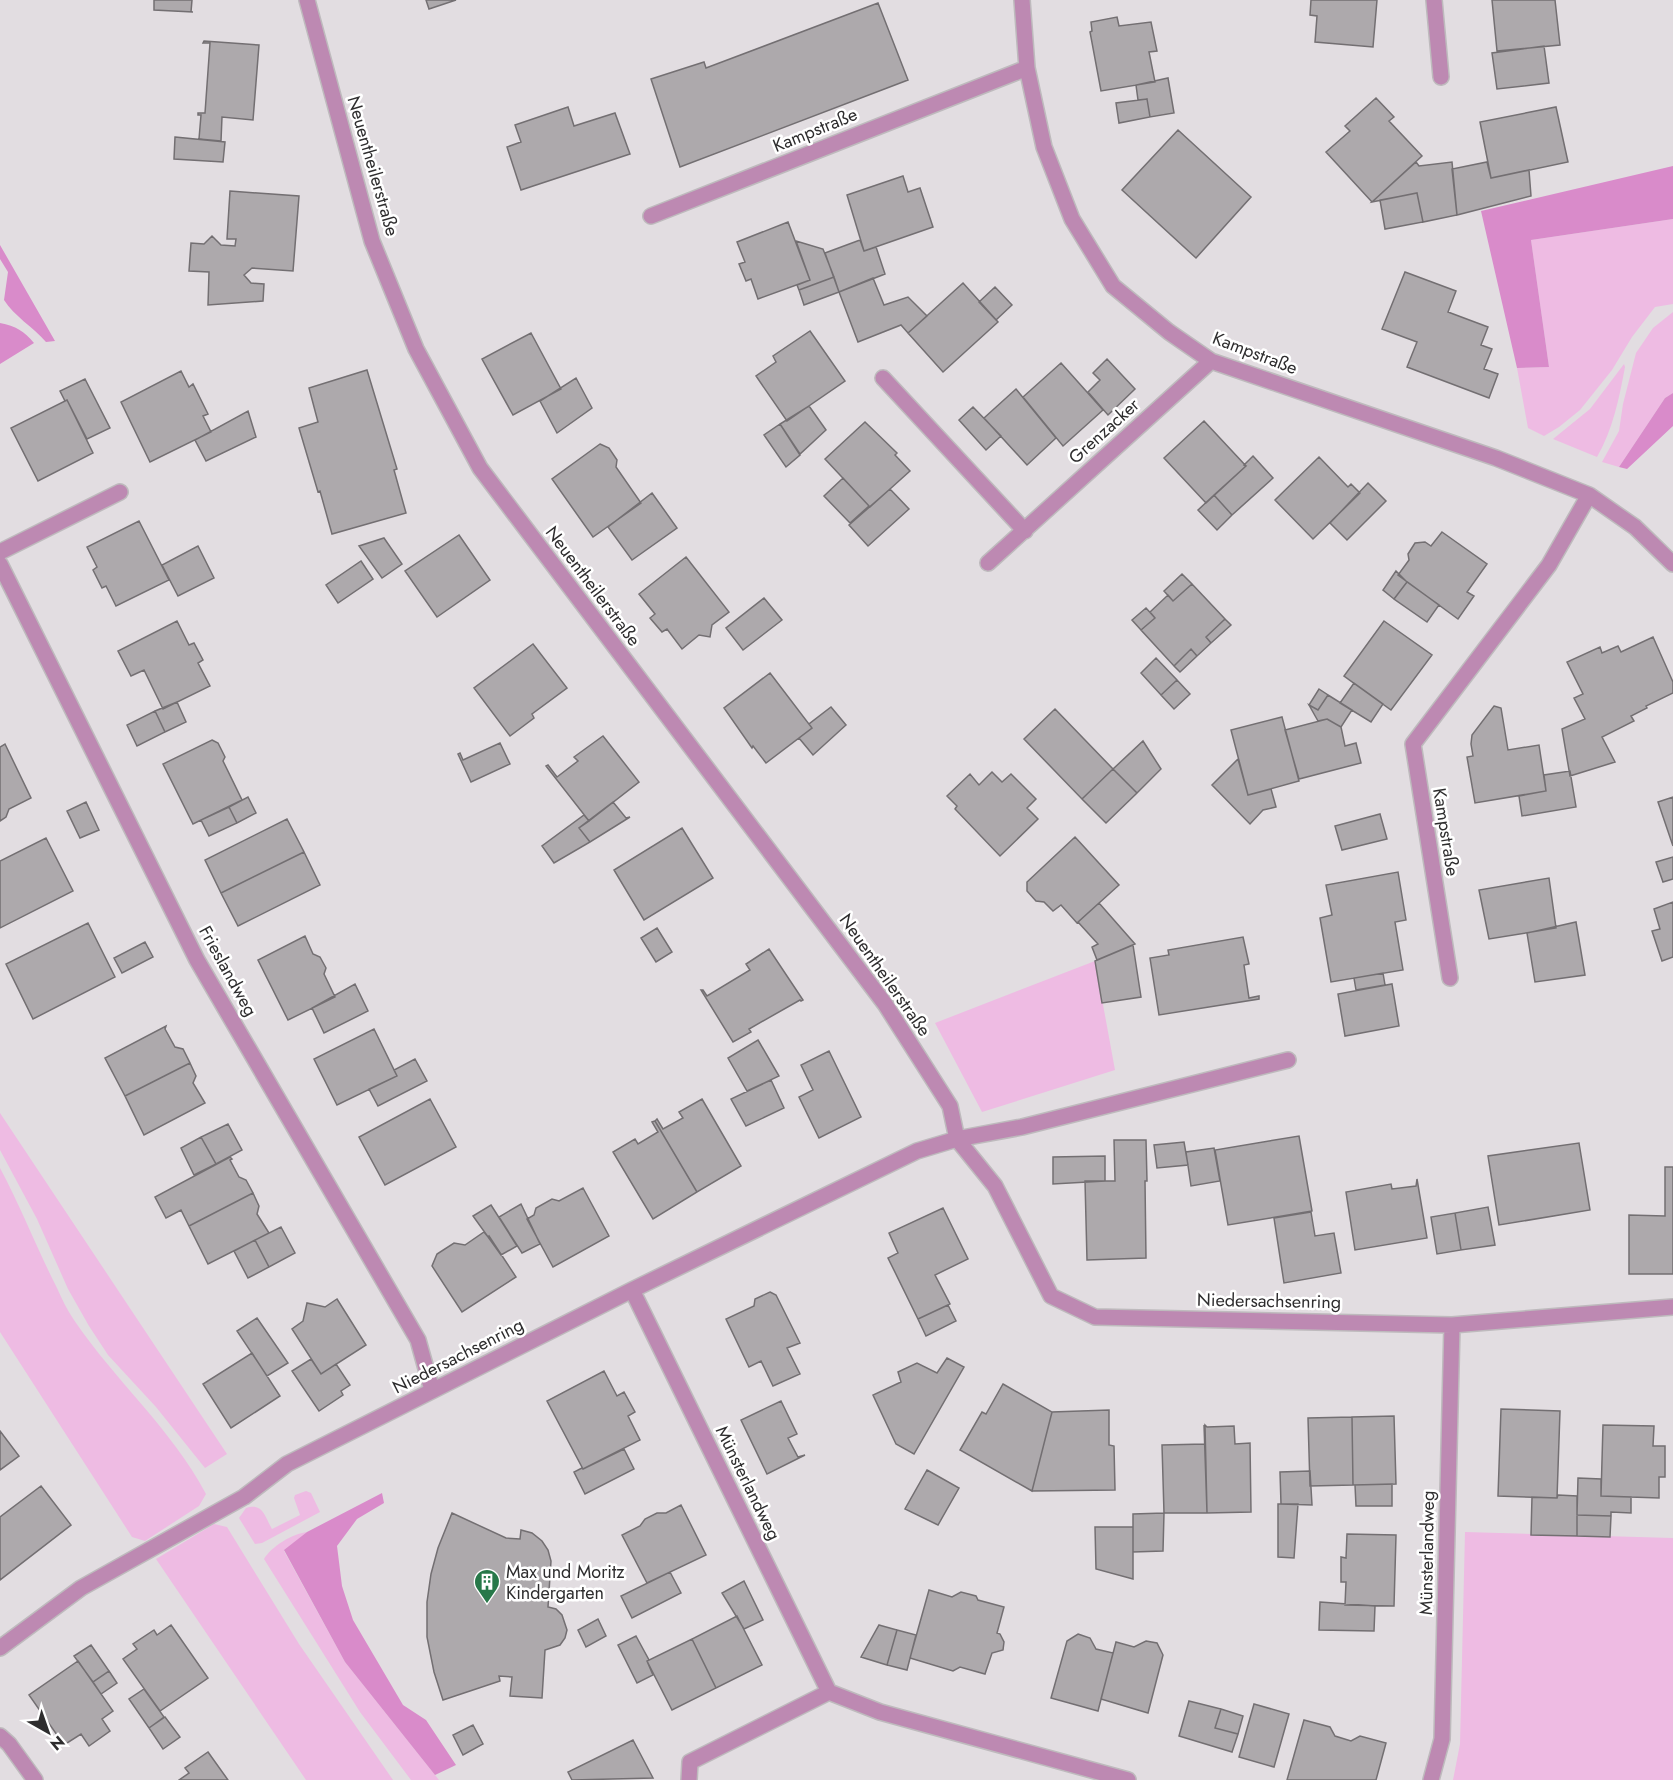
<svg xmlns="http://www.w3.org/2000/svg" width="1673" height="1780" viewBox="0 0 1673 1780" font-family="Jost,sans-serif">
<rect width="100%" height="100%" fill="#e2dde1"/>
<!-- green -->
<path fill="#eebbe3" d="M1673 219V304L1655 307 1632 337 1612 370 1580 410 1559 427 1544 436 1528 428 1517 368 1549 367 1531 240Z
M1673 312V393L1665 398 1619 467 1602 462 1619 431 1623 404 1636 353 1653 328Z
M1624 364 1625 367C1619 399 1613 429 1597 457L1553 439 1590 409Z
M1095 961 1115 1070 982 1112 935 1023Z
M0 1113 227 1454 205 1468 156 1407 108 1355 89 1326 68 1289 37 1219 0 1150Z
M0 1168C21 1207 37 1249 57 1288 62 1299 67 1310 74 1320 116 1382 171 1428 206 1494L199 1506 145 1541 132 1537 0 1332Z
M306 1491 311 1493 320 1512 262 1543 255 1544 239 1518 246 1508C263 1502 265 1517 272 1529L300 1515 294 1498 295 1495Z
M214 1524 227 1527 299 1644 393 1780H306L156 1559Z
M307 1532 284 1551 345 1662 439 1780H411L360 1712 264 1559C272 1546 292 1534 307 1532Z
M1465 1532 1673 1538V1780H1453L1460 1744Z"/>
<!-- forest -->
<path fill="#d98bca" d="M1673 166V219L1531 240 1549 367 1517 368 1481 211Z
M0 245 55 341 46 342C33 327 14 316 4 300L8 272 0 259Z
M0 323C16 326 24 331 34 343L0 364Z
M1673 393V426L1627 469 1619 467 1665 398Z
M382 1493 384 1503 357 1519 337 1546 342 1586 353 1620 403 1705 426 1720 456 1765 435 1775 345 1662 284 1550 307 1532Z"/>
<!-- building -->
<path fill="#ada9ac" stroke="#736f72" stroke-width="1.5" d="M154 0H192L191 12H193L154 10Z
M426 0H456L429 9Z
M1311 0H1377L1373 47 1315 42 1317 16 1310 15Z
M1492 0H1555L1560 45 1497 51Z
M878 3 908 80 680 167 651 79 704 62 706 68Z
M1117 17 1119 26 1151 22 1157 51 1149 52 1155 82 1101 91 1090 32 1092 31 1091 22Z
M204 41 259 45 253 120 222 117 221 141 199 139 201 115H198V113H205L210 43H203Z
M1544 46 1549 83 1497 89 1492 53Z
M1168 78 1174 113 1150 117 1147 99 1138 100 1136 85Z
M1376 98 1394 117 1389 121 1422 156 1372 202 1326 152 1350 131 1345 126Z
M1147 99 1150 117 1119 123 1116 103Z
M568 107 574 126 615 113 630 154 521 190 507 147 521 142 515 125Z
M1556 107 1568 162 1491 178 1480 122Z
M1178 130 1251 197 1196 258 1122 190Z
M175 137 225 142 223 162 174 159Z
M1416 162 1419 166 1452 162 1457 215 1423 222 1417 193 1372 202Z
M1487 162 1491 178 1529 170 1531 196 1457 215 1452 169Z
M903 176 908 192 920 188 933 227 864 251 847 195Z
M230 191 299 196 293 271 252 268 244 275 251 283 264 284 263 301 208 305 209 272 189 271 191 243 204 244 212 236 221 245 235 246 236 239H227Z
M1417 193 1423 222 1385 229 1380 200Z
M788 222 810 280 758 299 751 279 746 281 739 264 745 262 737 242Z
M860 240 864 251 876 247 885 274 839 292 825 253Z
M796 241 823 249 834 277 799 290 797 285 810 280Z
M1405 272 1456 291 1448 312 1488 327 1481 345 1492 349 1484 369 1498 374 1489 398 1407 367 1417 342 1382 329Z
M834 277 839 292 804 305 799 290Z
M873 278 884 305 908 297 927 316 908 333 901 325 858 342 839 292Z
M963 283 998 322 943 372 908 333Z
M995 287 1012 305 996 320 979 302Z
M810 331 845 381 787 421 756 376 776 362 773 356Z
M531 333 561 389 513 415 482 359Z
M1107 359 1135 389 1108 415 1088 392 1100 380 1093 373Z
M1061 363 1103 410 1063 446 1023 397Z
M367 370 397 469 394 470 406 513 332 534 320 491 318 492 299 428 318 422 309 388Z
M181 371 189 387 193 384 208 414 203 416 211 432 150 462 121 402Z
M576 378 592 408 557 433 540 401Z
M85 379 110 428 87 439 67 400 65 401 60 391Z
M1016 389 1056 438 1027 465 984 418Z
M67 400 93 453 38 481 11 428Z
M809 406 826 430 800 454 780 424Z
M973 407 1001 436 986 450 959 420Z
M248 411 256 437 206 461 195 440Z
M1204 421 1246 466 1206 503 1164 458Z
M865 422 897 453 895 455 910 471 870 507 825 459Z
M780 424 800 455 786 467 764 435Z
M600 444 609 448 617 460 616 467 641 503 593 537 552 479Z
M1253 456 1273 478 1232 515 1214 495 1246 466 1244 465Z
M1319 457 1348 487 1351 484 1360 493 1313 539 1275 500Z
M843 478 869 506 850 523 824 496Z
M1368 483 1386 501 1347 540 1330 523Z
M890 489 909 509 868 546 849 525Z
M652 493 677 528 632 560 608 527Z
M1214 495 1232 515 1217 530 1198 510Z
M139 521 169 580 116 606 106 586 102 588 93 570 97 567 87 547Z
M1442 532 1487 564 1467 592 1474 596 1458 619 1398 575 1409 560 1408 554 1415 543 1425 542 1431 546Z
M459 535 490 580 437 617 405 571Z
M384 538 402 564 382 578 359 546Z
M198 546 214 578 178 596 162 565Z
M686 557 729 612 712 625 710 637 699 635 682 649 667 629 662 632 650 618 655 614 639 594Z
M361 561 373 579 338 603 326 585Z
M1396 571 1407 582 1394 599 1383 590Z
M1182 574 1192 584 1173 601 1164 591Z
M1407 582 1439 605 1427 622 1394 599Z
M1192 584 1225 619 1206 637 1211 643 1197 656 1191 649 1174 666 1141 630 1155 618 1150 612 1168 595 1173 601Z
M764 598 782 620 743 650 726 628Z
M1146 608 1155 618 1141 630 1132 620Z
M1225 619 1231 625 1211 643 1206 637Z
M177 621 189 645 194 643 203 660 198 663 210 686 163 709 144 670 131 676 118 651Z
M1384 621 1432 655 1391 710 1344 676Z
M1653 637 1673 682V693L1646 706 1647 708 1631 716 1634 721 1602 737 1615 762 1570 776 1562 729 1585 719 1574 698 1583 694 1567 662 1600 647 1602 653 1618 646 1621 652Z
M533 644 567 688 532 714 534 718 510 736 474 688Z
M1191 649 1197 656 1180 672 1174 666Z
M1156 658 1177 680 1161 695 1141 673Z
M770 673 812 728 766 763 753 746 752 748 724 708Z
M1177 680 1190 694 1174 709 1161 695Z
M1354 683 1383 704 1371 722 1340 703Z
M1319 689 1328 695 1318 710 1309 705Z
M1328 695 1352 710 1341 727 1327 719 1318 721 1309 705 1318 710Z
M177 702 186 722 165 732 155 711Z
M1494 706 1501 708 1508 750 1539 745 1546 791 1475 803 1467 757 1473 756 1471 744 1472 735Z
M831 707 846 725 813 755 799 738 812 728 809 724Z
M1055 709 1113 769 1082 799 1024 739Z
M155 711 165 732 137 746 127 725Z
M1282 717 1299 781 1248 795 1231 730Z
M1327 719 1341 727 1345 746 1356 743 1361 763 1299 779 1285 730Z
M603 736 639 782 589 821 546 766 548 765 557 777 578 761 574 757Z
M212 740 218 743 225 757 223 761 242 800 193 824 163 764Z
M1143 741 1161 769 1137 793 1113 769Z
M500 743 510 764 471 782 458 754 460 753 463 760Z
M5 744 31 798 9 809 6 817 0 821V747Z
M1238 759 1248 795 1271 789 1276 807 1263 810 1250 824 1212 785Z
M1113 769 1137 793 1106 823 1082 799Z
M1570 771 1576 807 1522 816 1519 796 1546 791 1544 775Z
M992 772 1002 782 1011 774 1036 799 1027 808 1038 819 1000 856 955 809 957 806 947 796 970 774 979 785Z
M248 797 256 813 237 823 229 807Z
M1673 797V846L1658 802Z
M86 802 99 830 80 838 67 811Z
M613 802 626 818 630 817 590 842 579 828Z
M229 807 237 823 209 836 201 820Z
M1380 814 1387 839 1342 850 1335 826Z
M584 815 589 821 579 828 590 842 554 863 542 846Z
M287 819 304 852 221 893 205 860Z
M682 828 713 878 644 920 614 870Z
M1075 837 1119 885 1077 923 1061 905 1053 911 1044 902 1036 901 1027 891V882Z
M46 838 73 891 0 928V861Z
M304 852 320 885 238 926 221 893Z
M1673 857V879L1663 882 1656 862Z
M1398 872 1406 920 1395 922 1403 970 1331 982 1320 918 1332 915 1326 885Z
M1549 878 1556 928 1489 939 1479 890Z
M1673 902V957L1662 961 1652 931 1660 929 1654 909Z
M1099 903 1135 944 1097 960 1092 947 1098 944 1078 922Z
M1576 922 1585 975 1535 982 1527 933Z
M88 923 115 977 33 1019 6 964Z
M657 928 672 952 656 962 641 938Z
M305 936 313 954 320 957 326 968 324 974 335 997 288 1020 258 960Z
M1243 937 1249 964 1244 965 1249 998 1259 996V999L1159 1015 1150 958 1169 955 1168 950Z
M145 942 153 957 122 973 114 958Z
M1133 945 1141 997 1102 1003 1095 961Z
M769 949 803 1000 801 1001 800 1000 749 1029 751 1032 733 1042 701 990H703L707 996 750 970 746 964Z
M1383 973 1385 985 1356 990 1354 978Z
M355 984 368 1011 324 1033 312 1008Z
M1392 984 1399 1026 1345 1036 1338 994Z
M166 1026 165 1029 175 1047 183 1049 190 1063 125 1096 105 1058Z
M374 1029 397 1076 337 1105 314 1059Z
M758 1040 779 1076 747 1091 728 1058Z
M829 1051 861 1117 819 1138 799 1097 813 1090 801 1065Z
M415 1059 427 1081 378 1106 369 1089 397 1076 394 1070Z
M190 1063 196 1076 193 1083 205 1103 144 1135 125 1096Z
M771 1080 784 1108 746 1126 731 1099Z
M430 1099 456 1147 385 1185 359 1137Z
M702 1099 741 1166 697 1192 655 1121 657 1119 663 1129 683 1118 679 1112Z
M655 1121 697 1192 653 1219 613 1152 635 1139 638 1144 658 1132 652 1122Z
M228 1124 242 1150 216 1164 201 1137Z
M1299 1136 1312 1211 1228 1225 1215 1150Z
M201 1137 216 1164 194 1175 181 1148Z
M1114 1140H1146L1147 1181H1145L1146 1258 1087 1260 1085 1181H1115Z
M1184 1142 1188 1165 1157 1168 1154 1145Z
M1579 1143 1590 1210 1499 1225 1488 1156Z
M1214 1148 1220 1181 1191 1186 1186 1152Z
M1105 1156V1181L1053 1184V1157Z
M230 1157 232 1159 230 1160 239 1177 246 1180 253 1193 189 1226 181 1210 166 1218 155 1197Z
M1665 1167H1673V1274H1629V1215L1665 1216Z
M1417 1179 1427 1238 1355 1250 1346 1192 1391 1184 1392 1189 1416 1186Z
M583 1188 609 1236 553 1267 527 1219 534 1215 536 1208 552 1199 559 1201Z
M253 1193 259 1206 257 1214 269 1233 208 1264 189 1226Z
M521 1204 540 1244 522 1253 499 1217Z
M491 1205 517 1246 501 1255 473 1216Z
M1488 1207 1495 1245 1461 1250 1455 1213Z
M943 1208 968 1259 935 1275 950 1304 918 1319 888 1258 898 1253 889 1233Z
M1311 1212 1315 1236 1334 1233 1341 1273 1284 1283 1274 1218Z
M1455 1213 1461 1250 1437 1254 1431 1217Z
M281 1227 295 1253 269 1267 255 1240Z
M484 1232 488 1237 489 1236 516 1277 462 1312 432 1266 437 1254 454 1243 465 1245Z
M255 1240 269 1267 248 1278 234 1251Z
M770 1292 776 1295 800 1343 787 1348 800 1374 773 1386 761 1361 749 1367 726 1319 754 1306 755 1299Z
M337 1299 366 1345 321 1374 292 1329 303 1321 307 1303 325 1307Z
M948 1305 956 1321 926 1336 918 1319Z
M257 1318 288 1363 267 1376 237 1331Z
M252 1353 280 1396 231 1428 203 1384Z
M947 1358 964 1367 914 1454 896 1444 873 1395 901 1382 898 1372 917 1363 937 1373Z
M311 1359 321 1374 336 1364 350 1385 341 1391 343 1395 319 1411 292 1371Z
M604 1371 617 1396 624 1392 635 1412 628 1416 640 1440 583 1469 547 1401Z
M1003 1384 1052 1412 1032 1491 960 1450 982 1412 986 1414Z
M781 1401 797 1434 788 1438 798 1457 805 1455 767 1474 741 1420Z
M1501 1409 1560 1411 1557 1498 1498 1496Z
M1109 1410V1445L1114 1446 1115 1490 1032 1491 1052 1412Z
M1394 1416 1396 1484 1353 1485 1352 1417Z
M1352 1417 1353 1485 1310 1486 1308 1418Z
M1204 1425 1207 1513H1164L1162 1445 1205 1444Z
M1205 1425 1207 1427 1234 1426 1235 1444 1250 1443 1251 1512 1207 1513Z
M1603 1425 1654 1426 1653 1446H1665V1477H1659V1498L1601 1496Z
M0 1431 19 1456 0 1470Z
M624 1449 634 1469 585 1494 574 1472 582 1468 583 1469Z
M927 1470 959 1488 938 1525 905 1509Z
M1310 1471 1312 1505 1281 1504 1280 1472Z
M1578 1478 1601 1479V1496L1631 1497V1513L1611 1512V1516L1577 1515Z
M1392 1484V1506H1356L1355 1485Z
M41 1486 71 1525 0 1580V1517Z
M1558 1495 1577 1496V1536L1531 1535 1532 1497 1557 1498Z
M1278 1504H1298L1294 1558 1278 1557Z
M681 1505 706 1555 647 1583 622 1535 640 1526 645 1519 657 1513H666Z
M452 1513 506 1538 520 1539 521 1530 532 1533 542 1541 548 1550 551 1561 548 1607 556 1609 562 1615 567 1630 565 1638 560 1645 545 1650 542 1698 510 1696 512 1677 499 1676 500 1681 443 1700 434 1672 427 1637V1602L431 1574 438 1548Z
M1164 1513 1163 1551 1133 1552V1514Z
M1577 1515 1611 1516 1610 1537 1577 1536Z
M1095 1527H1133V1579L1096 1569Z
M1347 1534 1396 1535 1394 1606 1345 1605 1346 1582H1341V1557L1346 1558Z
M670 1572 681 1593 632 1618 621 1596Z
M744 1581 763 1620 744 1629 722 1593Z
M929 1590 952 1597 961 1592 976 1596 978 1600 1004 1607 997 1633 1000 1634 1004 1642 1003 1650 992 1653 985 1674 960 1667 953 1671 910 1658Z
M1320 1602 1375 1606 1374 1631 1319 1630Z
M737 1616 762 1665 716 1688 692 1639Z
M598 1619 606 1636 586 1647 578 1630Z
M171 1625 208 1678 160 1711 123 1659 137 1649 133 1644 154 1630 157 1635Z
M879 1625 897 1630 887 1665 861 1657Z
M897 1630 916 1635 907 1670 887 1665Z
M1078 1634 1090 1638 1096 1649 1113 1653 1098 1711 1051 1698 1067 1641Z
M636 1636 649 1660 647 1661 653 1675 637 1683 618 1645Z
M692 1639 716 1688 672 1710 647 1661Z
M1146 1641 1157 1643 1163 1655 1148 1713 1101 1699 1116 1642 1134 1647Z
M91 1645 109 1671 93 1682 74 1656Z
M78 1661 113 1711 102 1719 110 1731 89 1746 81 1734 64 1745 29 1695Z
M109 1671 117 1683 101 1694 93 1682Z
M144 1689 164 1717 149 1728 129 1699Z
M1189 1701 1221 1709 1215 1728 1238 1734 1232 1752 1179 1736Z
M1254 1704 1289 1714 1274 1767 1239 1757Z
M1221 1709 1243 1716 1238 1734 1215 1728Z
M165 1717 180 1737 163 1749 149 1728Z
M1304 1720 1330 1727 1335 1736 1351 1741 1360 1736 1386 1743 1376 1780H1287Z
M473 1725 483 1744 463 1755 453 1735Z
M633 1740 653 1778 572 1780 568 1772Z
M208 1752 228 1780H179L189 1773 185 1768Z"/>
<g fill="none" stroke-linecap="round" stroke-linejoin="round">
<defs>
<path id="minor" d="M307 0 372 241 416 349 480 468 885 1004 950 1106 957 1139 1022 1127 1288 1060
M1022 0 1027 68 1044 147 1072 219 1113 286 1169 332 1211 361 1496 458 1589 495 1635 527 1673 564
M1434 0 1441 77
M651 216 1027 68
M883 378 1025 531
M0 552 120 492
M988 563 1211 361
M0 564 197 960 418 1340 432 1390
M1450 978 1413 744 1549 565 1589 495
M632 1290 829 1692 880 1712 1128 1780
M0 1648 81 1588 244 1497 287 1464 632 1290 917 1151 957 1139 995 1186 1051 1296 1095 1317 1452 1325 1673 1307
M0 1736 9 1744 35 1780
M689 1780 690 1762 829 1692
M1431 1780 1442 1739 1452 1325"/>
</defs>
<!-- minor casing -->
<use href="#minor" stroke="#bebabd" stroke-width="18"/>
<!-- minor -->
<use href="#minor" stroke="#bd89b2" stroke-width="15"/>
</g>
<!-- icons -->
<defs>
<symbol id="building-pin" viewBox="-11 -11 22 30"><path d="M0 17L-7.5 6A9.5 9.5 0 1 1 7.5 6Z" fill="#277849" stroke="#fff"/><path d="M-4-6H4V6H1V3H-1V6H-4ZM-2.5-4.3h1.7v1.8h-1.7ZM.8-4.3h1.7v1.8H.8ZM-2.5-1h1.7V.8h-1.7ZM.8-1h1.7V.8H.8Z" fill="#fff"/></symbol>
</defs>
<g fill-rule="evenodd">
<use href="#building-pin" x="472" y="1567" width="30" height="40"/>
</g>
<g text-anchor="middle" stroke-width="5" stroke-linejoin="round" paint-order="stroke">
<!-- street labels -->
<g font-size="18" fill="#2e2d2e" stroke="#fff">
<text transform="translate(815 130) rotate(-22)" y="6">Kampstraße</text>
<text transform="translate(373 166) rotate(74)" y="6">Neuentheilerstraße</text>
<text transform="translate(1255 353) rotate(21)" y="6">Kampstraße</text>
<text transform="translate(1104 431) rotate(-42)" y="6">Grenzacker</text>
<text transform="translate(593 586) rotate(53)" y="6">Neuentheilerstraße</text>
<text transform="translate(1446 832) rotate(81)" y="6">Kampstraße</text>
<text transform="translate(228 971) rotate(61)" y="6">Frieslandweg</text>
<text transform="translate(885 975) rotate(55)" y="6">Neuentheilerstraße</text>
<text transform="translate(1269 1301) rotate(1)" y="6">Niedersachsenring</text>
<text transform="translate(458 1356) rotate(-27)" y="6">Niedersachsenring</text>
<text transform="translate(748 1483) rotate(64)" y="6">Münsterlandweg</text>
<text transform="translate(1427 1553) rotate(-89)" y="6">Münsterlandweg</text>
</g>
<!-- poi labels -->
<g font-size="18" fill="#2e2d2e" stroke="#fff" text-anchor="start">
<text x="506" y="1578">Max und Moritz<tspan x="506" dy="21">Kindergarten</tspan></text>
</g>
</g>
<!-- north arrow -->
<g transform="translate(48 1732) rotate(140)" stroke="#ffffff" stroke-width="4.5" paint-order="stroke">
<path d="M0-4.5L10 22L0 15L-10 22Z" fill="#2e2d2e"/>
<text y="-9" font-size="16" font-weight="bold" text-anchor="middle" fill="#2e2d2e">N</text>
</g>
</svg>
